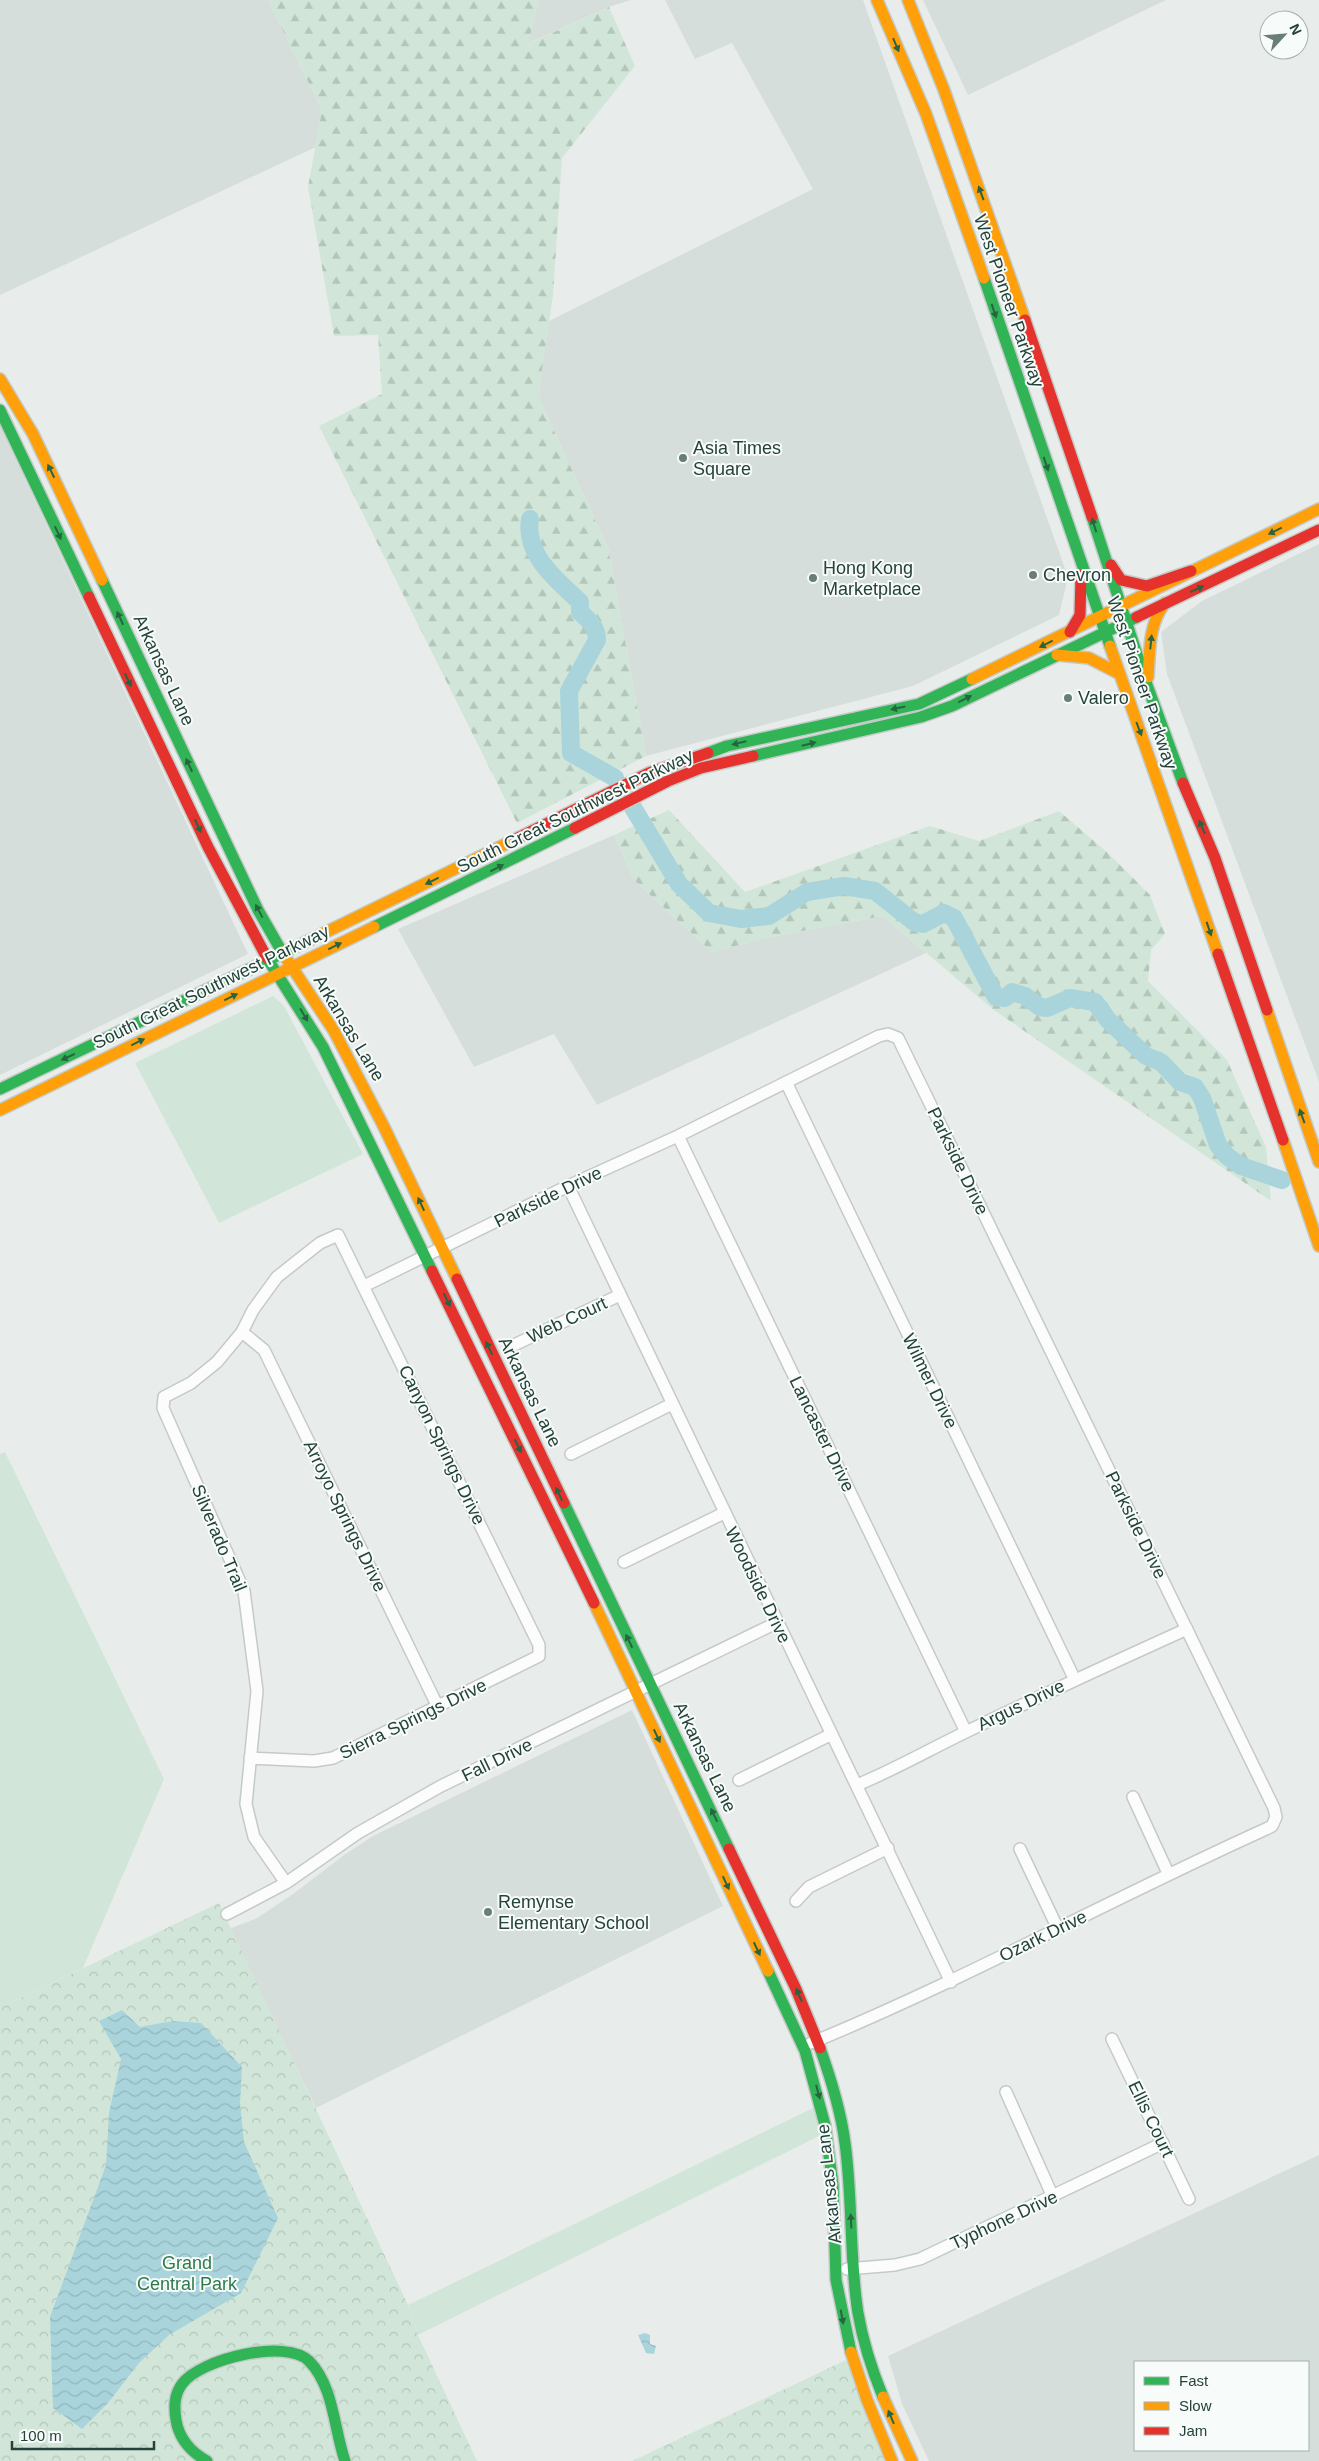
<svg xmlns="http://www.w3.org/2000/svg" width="1319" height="2461" viewBox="0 0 1319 2461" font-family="Arial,sans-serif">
<defs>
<pattern id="forest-firs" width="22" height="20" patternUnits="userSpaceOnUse" patternTransform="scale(1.25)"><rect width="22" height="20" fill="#d1e6d8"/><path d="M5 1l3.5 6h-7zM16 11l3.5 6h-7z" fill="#b3c6ba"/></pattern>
<pattern id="park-crowns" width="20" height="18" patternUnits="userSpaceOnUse" patternTransform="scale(1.25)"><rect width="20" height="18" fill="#d1e6d8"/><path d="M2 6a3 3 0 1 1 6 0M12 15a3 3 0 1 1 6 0" fill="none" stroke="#b3c6ba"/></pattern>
<pattern id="water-waves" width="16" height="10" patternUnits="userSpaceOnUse" patternTransform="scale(1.25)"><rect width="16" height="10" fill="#a9d4db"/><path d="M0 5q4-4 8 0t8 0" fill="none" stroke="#91b7bd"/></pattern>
</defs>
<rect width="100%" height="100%" fill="#e8edeb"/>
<!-- built -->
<path fill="#d6dedb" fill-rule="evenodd" d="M0 0H268L322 110 316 147 0 295Z
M539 0H631L609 7 527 44Z
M665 0H863L1068 577 1059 615 913 686 646 756 608 548 538 396 549 321 813 189 732 43 695 59Z
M923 0H1166L968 95Z
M0 426 248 954 0 1075Z
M1319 544V1082L1167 674 1161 632 1202 601Z
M614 835 634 880 712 952 770 937 882 916 926 953 597 1105 554 1034 474 1067 398 929Z
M632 1710 723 1906 316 2108 229 1929 257 1918 293 1894 344 1855 373 1836Z
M1319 2155V2461H929L902 2404 888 2356ZM1135 2362H1308V2450H1135Z"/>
<!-- green -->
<path fill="#d1e6d8" d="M273 996 284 1006 363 1154 219 1223 135 1063Z
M5 1452 164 1779 83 1968 0 2008V1454Z
M815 2107 819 2136 418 2335 408 2305Z"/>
<!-- forest -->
<path fill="url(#forest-firs)" d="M268 0H539L528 44 609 7 635 66 562 158 553 296 538 396 608 548 646 756 517 823 319 426 382 394 378 335 334 336 308 187 322 110Z
M669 810 745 892 930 826 979 841 1059 811 1108 853 1150 895 1165 934 1151 950 1148 981 1227 1060 1266 1147 1271 1201 994 1010 882 916 770 937 712 952 634 880 614 835Z"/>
<!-- park -->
<path fill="url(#park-crowns)" d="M219 1903 408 2305 418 2335 477 2461H0V2008Z
M846 2360 887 2461H632Z"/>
<!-- water -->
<path fill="url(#water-waves)" d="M122 2010 140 2027 172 2021 201 2023 242 2067 240 2103 244 2142 278 2218 241 2293 169 2335 139 2363 108 2403 82 2429 53 2408 50 2317 106 2165 109 2113 121 2059 99 2021Z
M645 2333 650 2335V2344L656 2346 654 2354 646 2353 638 2335Z"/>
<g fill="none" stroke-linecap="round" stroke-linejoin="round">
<!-- river -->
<path stroke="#a9d4db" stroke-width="18" d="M530 519C524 555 557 580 580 602V612C589 620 597 627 597 640L569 691 571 753 615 778
M632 806 679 884 709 913 741 919 769 916 807 892 844 886 875 891 914 922 923 924 944 913 954 918 996 997 1005 998 1012 992 1025 996 1040 1007 1047 1008 1070 998 1095 1002 1108 1020 1146 1056 1161 1062 1180 1082 1195 1087 1202 1098 1218 1145 1227 1156 1241 1166 1282 1180"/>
<defs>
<path id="street" d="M786 1082 1075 1680
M678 1136 966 1732
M568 1186 951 1982
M364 1286 568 1186 678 1136 879 1036 888 1034 898 1038 1274 1808 1276 1817 1272 1826 1266 1829C1113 1898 966 1979 811 2043
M242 1332 264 1350 438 1707
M514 1345 620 1295
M571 1454 672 1404
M624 1562 724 1513
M250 1758 314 1761 333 1758 539 1656V1645L338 1235 320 1243 277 1277 253 1310 242 1332 217 1362 191 1383 164 1397 163 1408 244 1591 257 1691 246 1804 254 1837 286 1883
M739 1780 832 1734
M857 1785C896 1769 932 1748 970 1730 1042 1695 1114 1662 1187 1629
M1133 1797 1168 1873
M1020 1849 1058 1929
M796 1901 809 1887 888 1848
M227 1914 286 1883 358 1833 441 1786 776 1623
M1112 2039 1189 2199
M1006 2092 1053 2197
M847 2269 895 2265 920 2259 1163 2143"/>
<path id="fast" d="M984 278 1110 646
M0 410 89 597
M1092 517 1147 685 1183 783
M102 580 258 910 282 952
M708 753 727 746 919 704 972 679
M753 756 921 717 952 706 1137 617
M374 927 575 828
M267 958 323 1047 432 1271
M0 1089 310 940
M564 1503 729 1849
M768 1971 805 2051 825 2125 833 2185 836 2280 851 2352
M820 2048C831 2079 841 2111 845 2143 853 2200 849 2257 858 2313 863 2342 872 2370 883 2397
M207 2461C191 2452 179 2439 176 2420 174 2407 174 2395 182 2384 200 2359 286 2338 309 2361 334 2386 334 2430 345 2461"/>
<path id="slow" d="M877 0 926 114 984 278
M908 0 944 90 1025 320
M0 379 33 434 102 580
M1110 646 1218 954
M1057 655 1089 658 1118 673
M1148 677C1150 651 1148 625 1165 603
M972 679 1319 509
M310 940 518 838
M282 952 334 1031 384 1127 457 1279
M1267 1010 1319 1162
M0 1110 374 927
M1283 1140 1319 1246
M594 1603 768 1971
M851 2352 867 2400 892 2461
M883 2397 912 2461"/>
<path id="jam" d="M1025 320 1092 517
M1111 565 1121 580 1147 586 1191 571
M89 597 208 847 267 958
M1137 617 1319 530
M1070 632 1080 615 1081 575
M1183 783 1215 858 1267 1010
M575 828 668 781 701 768 753 756
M518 838 649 773 708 753
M1218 954 1283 1140
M432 1271 594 1603
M457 1279 564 1503
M729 1849 796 1989 820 2048"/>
</defs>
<!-- street casing -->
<use href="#street" stroke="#c5cac8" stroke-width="14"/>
<!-- fast casing -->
<use href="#fast" stroke="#c3cbc8" stroke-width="14"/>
<!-- slow casing -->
<use href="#slow" stroke="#c3cbc8" stroke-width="14"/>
<!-- jam casing -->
<use href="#jam" stroke="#c3cbc8" stroke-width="14"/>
<!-- street -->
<use href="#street" stroke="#fcfcfc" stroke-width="11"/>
<!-- fast -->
<use href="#fast" stroke="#30b455" stroke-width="11"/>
<!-- slow -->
<use href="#slow" stroke="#ff9f0a" stroke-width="11"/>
<!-- jam -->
<use href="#jam" stroke="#e5322d" stroke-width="11"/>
</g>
<!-- one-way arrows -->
<defs><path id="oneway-solid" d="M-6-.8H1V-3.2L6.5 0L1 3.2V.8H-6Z" transform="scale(1.25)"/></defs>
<g fill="#286442">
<use href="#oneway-solid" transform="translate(896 45) rotate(67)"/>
<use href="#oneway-solid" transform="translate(981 193) rotate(-110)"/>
<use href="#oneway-solid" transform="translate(994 311) rotate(71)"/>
<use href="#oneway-solid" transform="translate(1046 464) rotate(71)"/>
<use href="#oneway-solid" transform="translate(51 471) rotate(-116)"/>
<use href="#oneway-solid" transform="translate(1094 525) rotate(-108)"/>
<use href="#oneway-solid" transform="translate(1275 531) rotate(154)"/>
<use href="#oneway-solid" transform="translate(58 533) rotate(65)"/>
<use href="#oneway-solid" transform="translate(1197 589) rotate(-24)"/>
<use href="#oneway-solid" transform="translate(120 618) rotate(-115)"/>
<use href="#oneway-solid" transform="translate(1151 642) rotate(-84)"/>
<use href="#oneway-solid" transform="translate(1046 644) rotate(153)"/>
<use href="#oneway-solid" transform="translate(128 680) rotate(65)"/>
<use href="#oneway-solid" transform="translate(965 699) rotate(-27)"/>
<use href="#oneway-solid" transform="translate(898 708) rotate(168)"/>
<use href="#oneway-solid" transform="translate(1139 729) rotate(69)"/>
<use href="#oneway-solid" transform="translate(739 743) rotate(167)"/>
<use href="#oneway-solid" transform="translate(809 744) rotate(-14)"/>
<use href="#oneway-solid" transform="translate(189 765) rotate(-115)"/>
<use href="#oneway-solid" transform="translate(198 826) rotate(65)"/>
<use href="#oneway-solid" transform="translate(1202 827) rotate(-113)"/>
<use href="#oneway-solid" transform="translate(497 868) rotate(-27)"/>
<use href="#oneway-solid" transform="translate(432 881) rotate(154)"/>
<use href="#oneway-solid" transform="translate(259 911) rotate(-118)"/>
<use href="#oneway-solid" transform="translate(1209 929) rotate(71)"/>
<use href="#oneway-solid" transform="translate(335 946) rotate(-26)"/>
<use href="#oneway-solid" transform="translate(231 997) rotate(-26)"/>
<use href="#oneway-solid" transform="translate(304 1015) rotate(59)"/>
<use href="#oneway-solid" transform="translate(138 1042) rotate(-26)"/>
<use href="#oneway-solid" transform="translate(68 1057) rotate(155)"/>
<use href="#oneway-solid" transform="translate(1302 1116) rotate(-110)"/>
<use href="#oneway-solid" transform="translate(421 1204) rotate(-115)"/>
<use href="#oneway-solid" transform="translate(447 1300) rotate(64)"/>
<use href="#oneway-solid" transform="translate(489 1348) rotate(-116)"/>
<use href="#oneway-solid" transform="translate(518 1446) rotate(64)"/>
<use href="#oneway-solid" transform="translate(559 1494) rotate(-116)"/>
<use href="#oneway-solid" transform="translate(629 1641) rotate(-116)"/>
<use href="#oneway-solid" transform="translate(657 1736) rotate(65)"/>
<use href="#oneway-solid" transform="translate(714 1815) rotate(-116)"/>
<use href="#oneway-solid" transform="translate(726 1883) rotate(65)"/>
<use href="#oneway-solid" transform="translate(757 1949) rotate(65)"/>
<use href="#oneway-solid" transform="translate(799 1995) rotate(-113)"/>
<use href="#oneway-solid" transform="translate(818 2092) rotate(75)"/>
<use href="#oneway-solid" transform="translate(851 2221) rotate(-93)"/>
<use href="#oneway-solid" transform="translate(842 2317) rotate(80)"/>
<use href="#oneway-solid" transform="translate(891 2417) rotate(-113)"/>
</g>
<!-- markers -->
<g fill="#697e78" stroke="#f7fbf9" stroke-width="2">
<circle cx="683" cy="458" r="5"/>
<circle cx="1033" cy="575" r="5"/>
<circle cx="813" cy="578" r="5"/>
<circle cx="1068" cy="698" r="5"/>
<circle cx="488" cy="1912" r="5"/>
</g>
<g text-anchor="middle" stroke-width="4" stroke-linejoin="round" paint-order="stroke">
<!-- street labels -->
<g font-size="18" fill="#24423a" stroke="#f7fbf9">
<text transform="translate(1009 301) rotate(71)" y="6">West Pioneer Parkway</text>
<text transform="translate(164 670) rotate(65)" y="6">Arkansas Lane</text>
<text transform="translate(1142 683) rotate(71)" y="6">West Pioneer Parkway</text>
<text transform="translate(575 811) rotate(-26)" y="6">South Great Southwest Parkway</text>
<text transform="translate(211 987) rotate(-26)" y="6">South Great Southwest Parkway</text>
<text transform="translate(349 1028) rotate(59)" y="6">Arkansas Lane</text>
<text transform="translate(958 1161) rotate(64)" y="6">Parkside Drive</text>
<text transform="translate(548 1197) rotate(-26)" y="6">Parkside Drive</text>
<text transform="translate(567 1320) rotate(-25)" y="6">Web Court</text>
<text transform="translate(930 1381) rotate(64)" y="6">Wilmer Drive</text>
<text transform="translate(530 1392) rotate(64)" y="6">Arkansas Lane</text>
<text transform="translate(822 1434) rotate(64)" y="6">Lancaster Drive</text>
<text transform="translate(442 1445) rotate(64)" y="6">Canyon Springs Drive</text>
<text transform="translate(345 1516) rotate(64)" y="6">Arroyo Springs Drive</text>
<text transform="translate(1136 1525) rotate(64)" y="6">Parkside Drive</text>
<text transform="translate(219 1538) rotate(67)" y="6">Silverado Trail</text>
<text transform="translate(758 1585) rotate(64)" y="6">Woodside Drive</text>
<text transform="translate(1021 1705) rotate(-26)" y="6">Argus Drive</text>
<text transform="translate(413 1719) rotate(-26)" y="6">Sierra Springs Drive</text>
<text transform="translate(705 1757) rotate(64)" y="6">Arkansas Lane</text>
<text transform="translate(497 1760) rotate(-26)" y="6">Fall Drive</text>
<text transform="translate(1043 1936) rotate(-26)" y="6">Ozark Drive</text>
<text transform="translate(1151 2119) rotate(64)" y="6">Ellis Court</text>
<text transform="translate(829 2184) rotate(-96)" y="6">Arkansas Lane</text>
<text transform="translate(1004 2220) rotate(-25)" y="6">Typhone Drive</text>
</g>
<!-- poi labels -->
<g font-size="18" fill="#24423a" stroke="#f7fbf9" text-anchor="start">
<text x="693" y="454">Asia Times<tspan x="693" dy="21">Square</tspan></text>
<text x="823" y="574">Hong Kong<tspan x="823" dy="21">Marketplace</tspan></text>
<text x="1043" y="581">Chevron</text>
<text x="1078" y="704">Valero</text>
<text x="498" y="1908">Remynse<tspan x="498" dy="21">Elementary School</tspan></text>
</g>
<!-- park labels -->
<g font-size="18" fill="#2d7a4b" stroke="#f7fbf9">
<text x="187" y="2269">Grand<tspan x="187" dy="21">Central Park</tspan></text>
</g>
</g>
<!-- legend -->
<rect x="1134" y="2361" width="175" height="90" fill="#f7fbf9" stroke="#a3b1ad"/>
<rect x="1144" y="2377" width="25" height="8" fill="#30b455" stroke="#a3b1ad"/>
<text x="1179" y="2386" font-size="15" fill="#24423a">Fast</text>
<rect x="1144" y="2402" width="25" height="8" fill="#ff9f0a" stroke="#a3b1ad"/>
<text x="1179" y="2411" font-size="15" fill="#24423a">Slow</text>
<rect x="1144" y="2427" width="25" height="8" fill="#e5322d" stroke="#a3b1ad"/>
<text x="1179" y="2436" font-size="15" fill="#24423a">Jam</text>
<!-- north arrow -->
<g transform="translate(1284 35) rotate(64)"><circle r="24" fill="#f7fbf9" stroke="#a3b1ad"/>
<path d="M0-4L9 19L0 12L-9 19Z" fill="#697e78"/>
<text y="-8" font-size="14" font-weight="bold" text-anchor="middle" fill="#24423a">N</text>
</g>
<!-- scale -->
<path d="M12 2441v8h142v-8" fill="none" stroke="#24423a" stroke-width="2.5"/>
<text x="20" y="2441" font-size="15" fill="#24423a" stroke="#f7fbf9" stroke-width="4" paint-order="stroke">100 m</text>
</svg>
